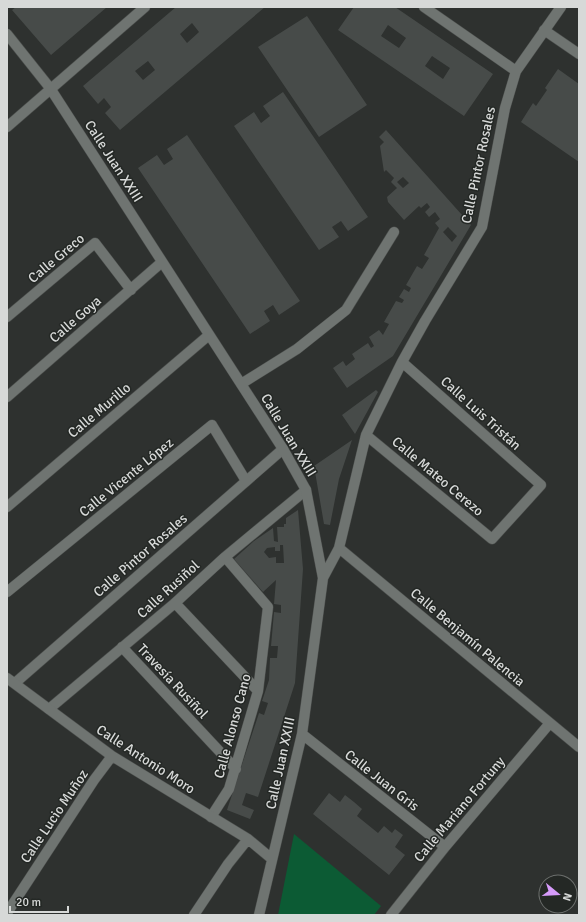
<svg xmlns="http://www.w3.org/2000/svg" width="586" height="922" viewBox="0 0 586 922" font-family="Signika,sans-serif">
<rect width="100%" height="100%" fill="#2e312f"/>
<!-- green -->
<path fill="#0c5b34" d="M294 834 381 906 374 915H278Z"/>
<!-- building -->
<path fill="#474b49" fill-rule="evenodd" d="M16 7H107L51 55 12 10Z
M176 7H265L120 130 105 113 111 107 104 98 98 104 83 86ZM192 23 199 32 187 43 180 34ZM148 61 155 70 143 80 135 71Z
M354 7H395L493 74 464 116 338 30ZM388 25 406 38 399 48 381 36ZM432 56 450 68 443 79 425 66Z
M307 16 367 105 319 137 258 47Z
M558 69 579 84V162L521 122 533 103 536 106 547 90 545 88Z
M283 92 368 217 348 231 341 221 332 227 339 237 319 250 234 126 254 112 261 123 270 116 263 106Z
M386 130 471 225 393 356 347 388 333 368 343 361 346 366 355 359 352 354 368 343 371 348 374 346 369 337 379 330 383 335 384 333 389 324 384 322 396 301 402 303 404 300 399 297 404 289 409 292 411 288 406 285 417 266 422 269 429 258 424 255 439 228 435 223 440 219 435 212 429 217 425 212 430 207 427 203 421 208 419 206 404 220 388 202 387 197 397 188 391 182 394 178 386 170 384 172 380 146 384 142 379 137ZM403 177 409 183 403 188 397 182ZM448 227 457 236 452 242 443 232Z
M187 135 300 301 279 315 273 305 264 311 270 321 250 334 138 168 157 155 164 165 173 159 167 149Z
M376 390 378 392 355 434 342 415Z
M352 440 339 479 330 525 324 524 314 466Z
M298 510 303 569 295 683 258 797 246 793 242 805 254 810 250 819 227 810 259 713 264 715 268 703 262 701 269 680 270 658H277L278 646H271L274 612 281 613V605L274 604 276 580 263 592 234 559 254 541 273 528 274 541 278 542 277 527H284V524H286V518ZM280 545H283L284 563H276V557L269 558 264 552 267 548 275 547V551H280Z
M329 793 340 802 345 795 354 802 362 809 357 816 378 833 384 826 392 833 395 829 403 835 395 847 405 855 389 875 313 814Z"/>
<g fill="none" stroke-linecap="round" stroke-linejoin="round">
<defs>
<path id="pedestrian" d="M175 603 258 691
M122 647 236 769
M15 683 283 449
M49 709 175 603 225 557 306 490
M211 817 229 789 258 691 268 607 225 557"/>
<path id="minor" d="M424 7 516 71
M544 30 579 54
M7 34 50 88 283 449 306 490 323 578 302 734 259 915
M7 127 145 7
M7 317 95 243 131 290
M241 384 297 349 346 310 394 232
M7 397 162 262
M366 435 492 539 541 485 402 362
M7 507 209 335
M339 548 579 747
M323 578 339 548 366 435 402 362 425 321 482 227 505 108 516 71 561 7
M7 592 212 425 246 481
M7 678 112 756 248 839 272 859
M302 734 445 847
M7 913 94 780 112 756
M194 915 228 864 248 839
M391 915 445 847 550 723"/>
</defs>
<!-- pedestrian casing -->
<use href="#pedestrian" stroke="#4c4f4d" stroke-width="11"/>
<!-- minor casing -->
<use href="#minor" stroke="#4c4f4d" stroke-width="11"/>
<!-- pedestrian -->
<use href="#pedestrian" stroke="#6f7471" stroke-width="10"/>
<!-- minor -->
<use href="#minor" stroke="#6f7471" stroke-width="10"/>
</g>
<g text-anchor="middle" stroke-width="3" stroke-linejoin="round" paint-order="stroke">
<!-- street labels -->
<g font-size="14" fill="#d7d9d8" stroke="#242825">
<text transform="translate(114 161) rotate(57)" y="5">Calle Juan XXIII</text>
<text transform="translate(478 165) rotate(-78)" y="5">Calle Pintor Rosales</text>
<text transform="translate(56 258) rotate(-40)" y="5">Calle Greco</text>
<text transform="translate(75 319) rotate(-41)" y="5">Calle Goya</text>
<text transform="translate(99 410) rotate(-40)" y="5">Calle Murillo</text>
<text transform="translate(481 413) rotate(42)" y="5">Calle Luis Tristán</text>
<text transform="translate(289 435) rotate(59)" y="5">Calle Juan XXIII</text>
<text transform="translate(438 476) rotate(40)" y="5">Calle Mateo Cerezo</text>
<text transform="translate(126 477) rotate(-39)" y="5">Calle Vicente López</text>
<text transform="translate(140 555) rotate(-41)" y="5">Calle Pintor Rosales</text>
<text transform="translate(168 589) rotate(-42)" y="5">Calle Rusiñol</text>
<text transform="translate(468 637) rotate(40)" y="5">Calle Benjamín Palencia</text>
<text transform="translate(173 681) rotate(47)" y="5">Travesía Rusiñol</text>
<text transform="translate(232 726) rotate(-75)" y="5">Calle Alonso Cano</text>
<text transform="translate(146 759) rotate(33)" y="5">Calle Antonio Moro</text>
<text transform="translate(280 763) rotate(-78)" y="5">Calle Juan XXIII</text>
<text transform="translate(382 780) rotate(38)" y="5">Calle Juan Gris</text>
<text transform="translate(459 809) rotate(-50)" y="5">Calle Mariano Fortuny</text>
<text transform="translate(54 816) rotate(-56)" y="5">Calle Lucio Muñoz</text>
</g>
</g>
<!-- border -->
<rect width="586" height="922" fill="none" stroke="#d7d9d8" stroke-width="16"/>
<!-- north arrow -->
<g transform="translate(558 894) rotate(108)"><circle r="19" fill="#242825" stroke="#6c6f6d"/>
<path d="M0-3L7 15L0 10L-7 15Z" fill="#d69bfa"/>
<text y="-6" font-size="11" font-weight="bold" text-anchor="middle" fill="#d7d9d8">N</text>
</g>
<!-- scale -->
<path d="M10 906v6h58v-6" fill="none" stroke="#d7d9d8" stroke-width="2"/>
<text x="16" y="906" font-size="12" fill="#d7d9d8" stroke="#242825" stroke-width="3" paint-order="stroke">20 m</text>
</svg>
